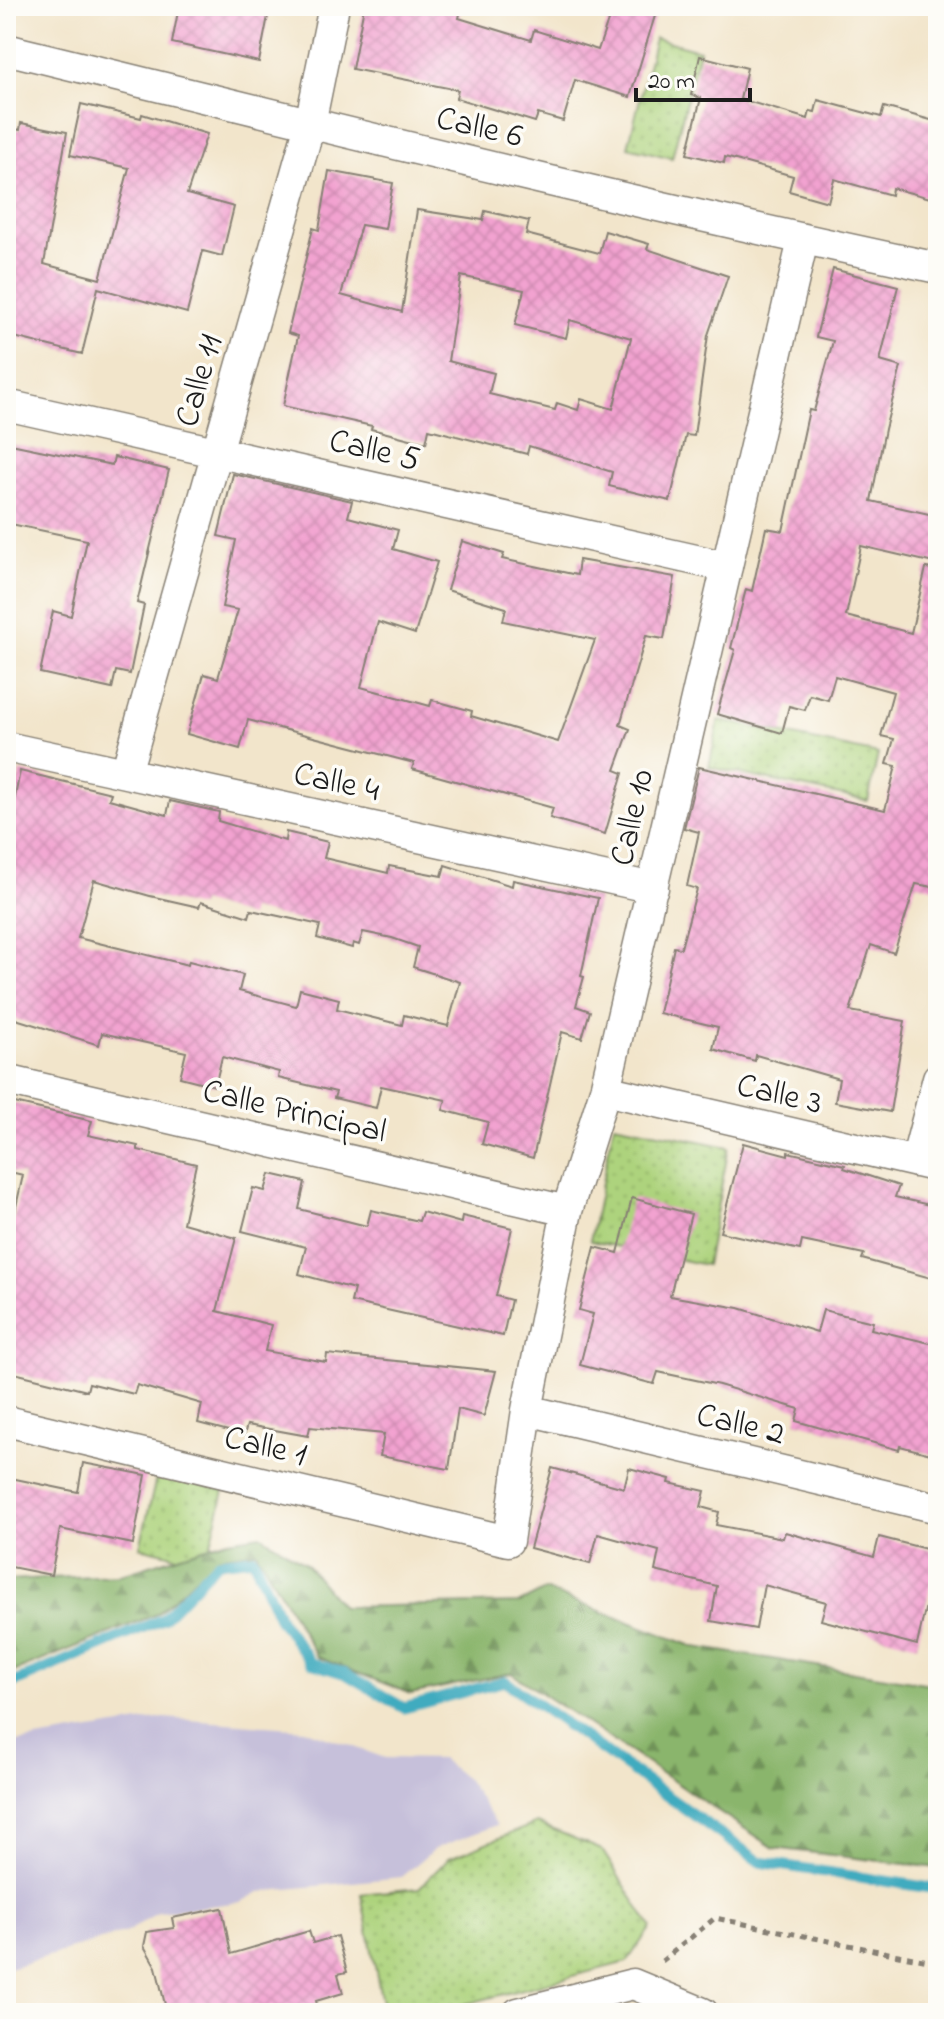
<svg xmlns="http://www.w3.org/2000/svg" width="944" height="2019" viewBox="0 0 944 2019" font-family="'Indie Flower',sans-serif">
<defs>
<pattern id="grass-dots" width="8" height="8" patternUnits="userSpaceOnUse" patternTransform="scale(2)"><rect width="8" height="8" fill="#add37d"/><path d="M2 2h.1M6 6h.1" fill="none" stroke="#94b56b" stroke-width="1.8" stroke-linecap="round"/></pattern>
<pattern id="forest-firs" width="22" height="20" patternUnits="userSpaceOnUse" patternTransform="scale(2)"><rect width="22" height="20" fill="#8ab56c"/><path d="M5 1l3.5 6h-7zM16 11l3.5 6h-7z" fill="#709258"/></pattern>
<pattern id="building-cross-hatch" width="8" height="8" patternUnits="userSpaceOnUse" patternTransform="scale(2)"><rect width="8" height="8" fill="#f2a2d0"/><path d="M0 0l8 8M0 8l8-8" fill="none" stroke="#cf8bb2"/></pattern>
</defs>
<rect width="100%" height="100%" fill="#fdfcf7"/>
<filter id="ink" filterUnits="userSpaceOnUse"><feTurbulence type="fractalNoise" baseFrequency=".0125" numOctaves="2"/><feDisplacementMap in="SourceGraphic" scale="16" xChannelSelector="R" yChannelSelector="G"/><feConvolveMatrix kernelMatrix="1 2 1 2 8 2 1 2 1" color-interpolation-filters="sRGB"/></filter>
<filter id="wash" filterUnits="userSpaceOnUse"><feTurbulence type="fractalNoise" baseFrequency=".006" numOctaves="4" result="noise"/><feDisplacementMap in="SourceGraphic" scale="32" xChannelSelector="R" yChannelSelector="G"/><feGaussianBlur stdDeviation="1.8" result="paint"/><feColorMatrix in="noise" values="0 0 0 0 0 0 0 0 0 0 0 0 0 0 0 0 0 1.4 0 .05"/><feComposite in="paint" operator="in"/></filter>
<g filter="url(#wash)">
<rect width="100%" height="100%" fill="#f2e5cb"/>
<!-- industrial -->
<path fill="#c6c0da" d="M164 1718 304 1729 385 1758 441 1759 467 1780 497 1825 436 1848 401 1877 259 1892 241 1902 158 1912 127 1932 6 1969V1744Z"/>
<!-- grass -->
<path fill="url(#grass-dots)" stroke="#64784c" stroke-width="2" d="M655 38 699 50 672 158 628 147Z
M719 720 878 754 868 801 709 767Z
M614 1124 729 1147 706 1265 590 1241Z
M157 1474 224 1491 206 1563 140 1547Z
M537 1823 602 1850 651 1927 627 1962 431 2013H384L361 1894 419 1888 449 1858Z"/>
<!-- forest -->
<path fill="url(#forest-firs)" stroke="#536844" stroke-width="2" d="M261 1535 306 1564 342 1607 520 1603 545 1590 695 1647 938 1685V1868L774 1848 511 1673 411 1694 317 1657 256 1551 218 1557 157 1614 6 1675V1580L119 1575 228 1540Z"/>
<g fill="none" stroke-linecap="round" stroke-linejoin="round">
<!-- stream -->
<path stroke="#40abbf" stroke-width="11" d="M6 1686 163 1619 218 1562 253 1558 280 1620 311 1663 346 1674 404 1708 505 1681 760 1862 938 1889"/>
</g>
<g id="blocks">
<!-- building -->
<path fill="url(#building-cross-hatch)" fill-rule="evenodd" d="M179 6H270L259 62 172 43Z
M364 6H462L459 18 531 40 534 30 598 50 613 6H658L630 97 575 80 563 121 538 114 535 122 456 98 458 90 352 69Z
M700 56 747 68 740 99 808 119 810 111 815 112 818 100 881 117 884 107 938 122V200L892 188 891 195 834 179 828 202 789 191 793 176 725 157 724 163 687 154 701 98 691 95Z
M81 104 141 118 142 114 207 134 187 194 234 207 222 256 203 251 187 313 98 288 82 354 6 335V127L20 130 21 123 67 132 44 264 100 279 129 168 70 155Z
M329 171 393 183 385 229 361 225 341 295 402 312 417 210 483 220 485 211 529 221 526 234 599 253 605 231 649 244 647 249 728 276 708 335 694 436 686 435 670 501 609 486 612 472 529 446 527 454 429 429 426 443 371 429 372 426 283 406 298 336 288 333 313 228 319 230ZM461 276 524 290 515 325 566 338 570 320 631 338 613 409 581 399 578 410 557 403 555 410 489 394 494 373 448 361Z
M833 269 898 286 880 361 901 367 885 429 871 501 938 516V564L861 546 846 616 911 633 926 568 938 570V888L916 884 894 953 871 945 850 1011 905 1021 890 1112 835 1102 839 1079 756 1055 755 1061 713 1049 718 1027 659 1013 674 947 681 948 697 889 687 886 699 832 684 828 699 767 885 810 896 766 887 764 894 739 881 736 893 692 835 676 828 700 810 695 805 710 789 706 782 733 717 714 735 650 731 648 746 589 752 591 766 528 783 531 809 410 814 411 833 341 816 337Z
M6 443 112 465 114 457 169 470 137 603 144 605 130 674 116 671 112 689 40 673 53 611 71 616 87 540 6 523Z
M233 474 352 501 348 517 398 530 393 549 437 562 415 634 378 622 361 687 430 706 432 700 472 711 471 716 558 742 595 640 503 621 506 608 447 590 462 541 504 554 502 559 577 575 579 560 675 577 664 639 646 636 620 725 630 729 615 770 623 773 605 834 550 818 553 808 412 769 414 763 248 720 240 749 187 734 204 674 218 678 238 610 222 607 236 540 218 536Z
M20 771 111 793 109 799 167 815 170 801 219 812 218 821 285 841 286 832 328 842 324 858 388 873 389 866 442 876 445 865 512 886 513 880 598 898 581 976 584 977 576 1006 590 1011 582 1038 562 1032 533 1158 482 1144 488 1122 443 1110 446 1100 381 1086 376 1108 334 1098 336 1092 278 1078 279 1072 222 1057 215 1086 180 1077 186 1052 102 1033 99 1045 6 1016V795L15 797ZM94 880 150 896 199 907 201 902 249 917 251 910 320 925 317 938 352 948 353 943 359 945 363 932 392 938 418 947 413 967 460 982 448 1026 404 1015 402 1025 337 1009 339 999 300 989 296 1006 239 991 243 975 189 961 188 965 78 938Z
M6 1101 92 1121 88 1135 138 1146V1150L196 1164 183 1223 236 1238 217 1311 271 1325 265 1351 326 1362 327 1354 496 1371 484 1416 458 1409 449 1469 380 1456 384 1434 310 1427 308 1436 247 1425 244 1435 198 1423 202 1404 137 1385 134 1394 89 1383 87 1391 6 1371V1252L23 1175 6 1171Z
M743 1143 788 1155V1152L845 1165 844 1168 899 1186 895 1197 938 1207V1280L862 1259 864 1254 802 1241 800 1250 720 1232Z
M270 1174 305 1182 299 1209 367 1226 371 1210 419 1221 422 1212 461 1223 462 1216 512 1228 496 1296 511 1300 503 1336 351 1302 354 1289 299 1274 306 1247 242 1231 253 1188 265 1191Z
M632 1198 691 1214 670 1296 739 1308 817 1332 823 1310 873 1322 871 1329 938 1345V1456L900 1446 899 1450 796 1421 799 1409 719 1385 658 1372 654 1384 580 1365 593 1314 579 1310 595 1247 618 1253Z
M83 1463 146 1475 133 1544 60 1529 51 1575 6 1566V1477L78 1492Z
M552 1468 624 1488 629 1468 670 1479 669 1483 705 1491 701 1507 719 1512 716 1525 783 1538 785 1532 874 1557 879 1537 938 1552 917 1645 821 1620 826 1602 764 1585 756 1629 711 1621 717 1586 655 1571 659 1551 598 1534 590 1564 530 1548Z
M222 1908 231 1954 309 1931 313 1943 337 1936 347 1972 338 1974 343 1993 316 2001 319 2013H167L156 1967 144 1946 147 1932 174 1928 172 1918Z"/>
</g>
</g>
<g filter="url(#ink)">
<use href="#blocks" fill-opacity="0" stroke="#878074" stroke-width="2"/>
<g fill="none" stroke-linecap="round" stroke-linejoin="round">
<defs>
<path id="street" d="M6 49C316 125 626 202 938 268
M6 405 727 567
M6 747 653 888
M126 773 310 124 334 6
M6 1080 567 1211
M605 1090 938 1167
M916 1162 938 1078
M527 1410 938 1508
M6 1421 508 1541 527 1410 567 1211 605 1090 803 240
M518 2013 633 1984 703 2013"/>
</defs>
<!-- street casing -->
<use href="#street" stroke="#878074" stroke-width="33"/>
<!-- path -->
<path stroke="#878074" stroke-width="5" stroke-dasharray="6 6" stroke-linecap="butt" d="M662 1961 715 1918 938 1963"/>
<!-- street -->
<use href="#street" stroke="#fff" stroke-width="30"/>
</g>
</g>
<g text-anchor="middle" stroke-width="7" stroke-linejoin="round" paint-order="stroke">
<!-- street labels -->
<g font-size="34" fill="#1c1c1c" stroke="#fdfcf7">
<text transform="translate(480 125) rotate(13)" y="12">Calle 6</text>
<text transform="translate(197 380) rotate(-74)" y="12">Calle 11</text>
<text transform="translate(375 448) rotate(13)" y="12">Calle 5</text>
<text transform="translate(337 780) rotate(12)" y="12">Calle 4</text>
<text transform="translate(630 817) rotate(-77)" y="12">Calle 10</text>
<text transform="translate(780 1092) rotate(13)" y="12">Calle 3</text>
<text transform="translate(295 1109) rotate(13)" y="12">Calle Principal</text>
<text transform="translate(741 1422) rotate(13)" y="12">Calle 2</text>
<text transform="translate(266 1444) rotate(13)" y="12">Calle 1</text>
</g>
</g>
<!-- margin -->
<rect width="944" height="2019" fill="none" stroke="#fdfcf7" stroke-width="32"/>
<!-- scale -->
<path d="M636 88v12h114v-12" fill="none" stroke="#1c1c1c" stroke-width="4"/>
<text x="648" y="88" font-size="24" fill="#1c1c1c" stroke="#fdfcf7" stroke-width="6" paint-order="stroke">20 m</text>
</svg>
